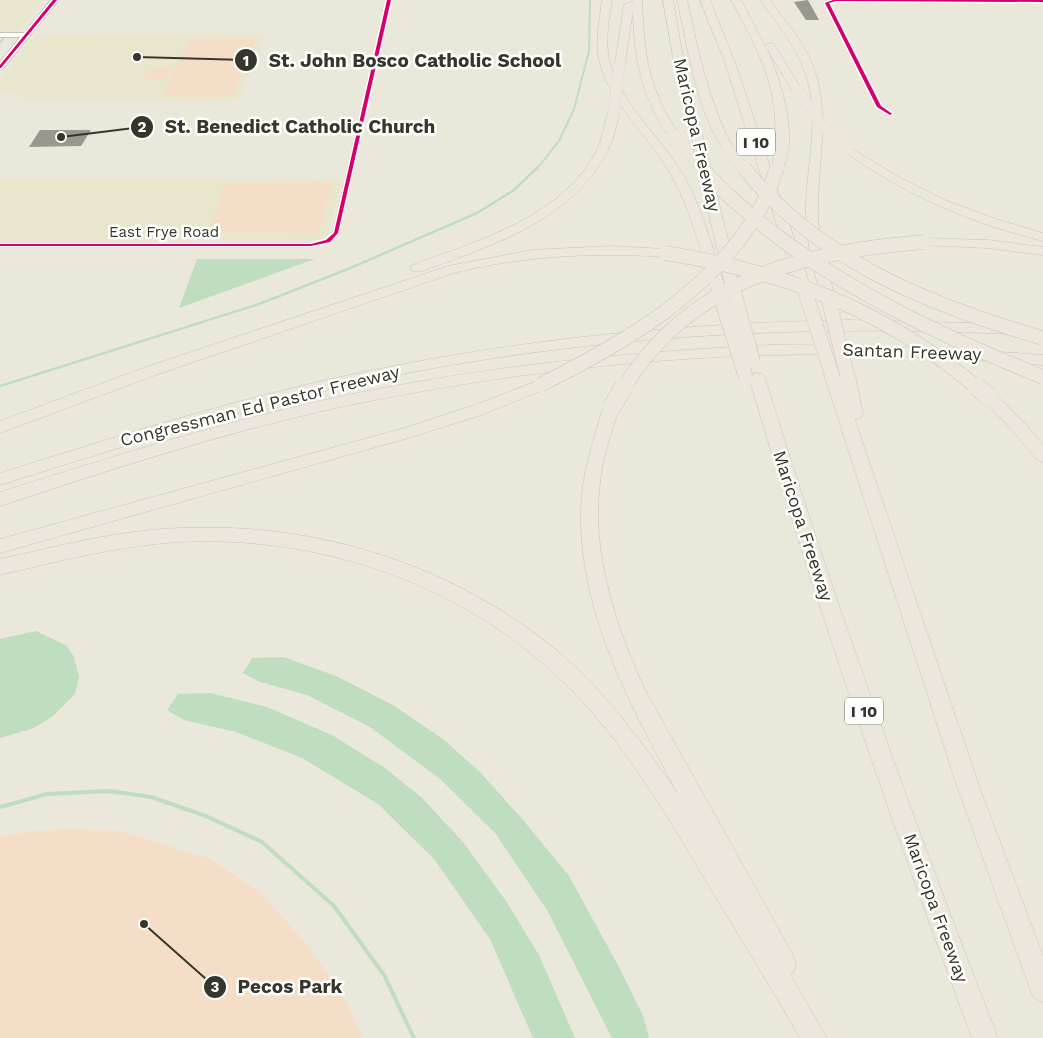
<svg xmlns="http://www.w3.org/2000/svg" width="1043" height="1038" viewBox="0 0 1043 1038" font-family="'Work Sans',sans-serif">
<rect width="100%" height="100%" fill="#eae8da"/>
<!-- built -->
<path fill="#e9e6ce" d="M0 0H43L19 31 11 33H0Z
M266 34 238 100 30 101 6 92H0V79L36 35Z
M0 179 204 180 342 179 328 235 318 240 0 241Z"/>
<!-- green -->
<path fill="#f5dec8" d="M252 38 256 39 247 62H241L247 63 233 95 226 97 161 96 176 68 180 63H178L191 39Z
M150 67H172L165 80H143Z
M332 182 319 231 314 234 276 231H214L210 228 225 185 230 183Z
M74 829 119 831 212 859 262 894 303 940 330 976 347 1004 363 1038H0V836L32 831Z"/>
<!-- water -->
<path fill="#bfdebf" d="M197 259H315L179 308Z
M36 631 67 646 74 657 79 677 75 694 53 716 34 728 0 738V639Z
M283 657 336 676 393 705 443 739 480 772 524 821 569 876 619 967 644 1018 649 1038H612L547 910 495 833 440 779 370 727 307 695 260 682 243 673 252 658Z
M210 693 267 707 332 735 385 768 422 798 463 842 506 901 539 955 575 1038H533L490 939 434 859 378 804 302 758 236 732 184 720 167 710 178 694Z"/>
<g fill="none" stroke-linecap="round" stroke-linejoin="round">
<!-- stream-far2 -->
<path stroke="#bfdebf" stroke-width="2" d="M0 43 3 39
M536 170 559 141 574 109 589 51 590 0"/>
<!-- stream-far1 -->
<path stroke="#bfdebf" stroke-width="2.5" d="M0 386 259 304 348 269 477 213 514 190 537 168"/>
<!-- stream -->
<path stroke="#bfdebf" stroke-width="4" d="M0 807 47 794 109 791 151 797 206 816 262 842 334 906 384 975 414 1038"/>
</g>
<!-- building -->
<path fill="#98988e" d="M808 0 809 2 819 20H806L794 2Z
M40 130H91L81 146 29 147Z"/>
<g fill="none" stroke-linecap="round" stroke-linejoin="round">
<defs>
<path id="street" d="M387 0H391L339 233 330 242 311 247H0V243H311L326 240 333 232Z
M831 0H1043V2L836 1 830 4 881 106 893 114 890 116 876 107 825 3Z"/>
<path id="secondary" d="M51 0H59L3 69H0V62L20 37H0V33H24Z"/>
<path id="highway" d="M602 0H612C609 17 606 35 608 53 614 99 663 138 685 178 703 211 713 249 724 285L722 288H712L710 285C700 249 691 210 672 177 651 137 603 99 598 53 596 35 600 17 602 0Z
M632 0H642C644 54 648 88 679 134L677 136H669L667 134C641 93 634 59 633 11L625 63 620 66 615 63 624 5 629 2 633 3Z
M663 0H673L683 57 739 284 732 288 725 284 673 57Z
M677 0H687C699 52 708 102 734 149L732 151H724C695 107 689 51 677 0Z
M700 0H710L734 60 810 285 808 288H798L796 285 724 60Z
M731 0H741L765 46 770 43 774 44 802 90 801 92H793L766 47C780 77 800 138 782 170L778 171 772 167C784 99 763 58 731 0Z
M760 0H770C788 24 809 48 817 78 829 123 817 169 818 215 819 244 829 273 836 301L834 304H824L822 301C815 273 806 244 806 215 805 169 821 120 806 75 796 46 778 24 760 0Z
M613 112 619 115C616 126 614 138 609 148 575 220 491 246 422 271H412L410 268 412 265C478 241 565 216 598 148 602 138 604 126 607 115Z
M848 146 897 176 945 200 996 219 1043 233V241C971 223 904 195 844 151L842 149 844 147Z
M924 238 988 240 1043 247V255L988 248 919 245 917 242 919 239Z
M611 246 665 249 672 253 665 257C594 252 526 256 457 272L156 375 0 433V421L146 367 448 266 532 250Z
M849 320 1010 324 1015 326 1017 329 1015 332 1010 334C793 324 581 336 368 381 243 408 121 447 0 485V473C122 435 244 396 369 371 528 338 687 323 849 320Z
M771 345C862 345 952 348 1043 355V365C953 358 862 353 771 355 620 359 470 379 322 411 213 436 107 471 0 506V492C106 459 212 425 320 401 469 368 619 352 771 345Z
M832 370 837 371 840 375 842 371 847 370 852 371 855 375 863 414 861 418 855 420 979 786 1043 956V1002L1034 998 1030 989 957 786 824 375 827 371Z
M757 373 762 374 765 378C834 601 913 820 998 1038H972C890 820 815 601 749 378L752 374Z
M540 380 545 381 548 385 545 389 484 414 412 437 0 553V539L404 428 472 406Z
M989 392 994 393 1023 421 1043 445V462L1037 460 1011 429 984 401 981 397 984 393Z
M611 402 617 404 619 408C614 425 608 442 604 459 586 538 612 616 644 688L793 955 796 964 793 973 790 974 827 1038H800C769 984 736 931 704 878 670 820 635 762 591 711 488 593 333 534 178 542 118 546 59 561 0 575V559C59 546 119 530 181 528 318 522 455 565 561 654 607 694 644 744 678 794 631 706 579 614 581 511 581 476 593 442 603 408L605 404Z"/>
</defs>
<!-- street casing -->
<use href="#street" stroke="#9e9d92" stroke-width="1"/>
<!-- secondary casing -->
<use href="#secondary" stroke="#9e9d92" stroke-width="1"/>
<!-- highway casing -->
<use href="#highway" stroke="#c8c7bf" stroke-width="1"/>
<!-- street -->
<use href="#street" fill="#fcfcf9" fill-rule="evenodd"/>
<!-- secondary -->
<use href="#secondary" fill="#fcfcf9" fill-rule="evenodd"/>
<!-- highway -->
<use href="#highway" fill="#ece6dc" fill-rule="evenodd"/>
<defs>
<path id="highway-bridge-far2" d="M797 90 821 124 848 149
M613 115 620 63
M673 134 703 170
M728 149 745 170
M777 170 778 167"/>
<path id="highway-bridge-far1" d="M702 168C721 191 746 211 769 230 852 294 946 338 1043 377
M744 168C818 261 932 306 1043 338
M665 253C786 272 884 309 979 389
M732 284 753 361
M717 285 746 378
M803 285 832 375
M829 301 847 375
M540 385C626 342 712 293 761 207 768 195 772 181 777 168
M623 389C691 278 803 252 924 242"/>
<path id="highway-bridge" d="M977 387 989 397
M611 408 624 387"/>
</defs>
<!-- highway-bridge-far2 casing -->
<use href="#highway-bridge-far2" stroke="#c8c7bf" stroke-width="11" stroke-linecap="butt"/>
<!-- highway-bridge-far1 casing -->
<use href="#highway-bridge-far1" stroke="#c8c7bf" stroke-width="15" stroke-linecap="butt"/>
<!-- highway-bridge casing -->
<use href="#highway-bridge" stroke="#c8c7bf" stroke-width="19" stroke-linecap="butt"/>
<!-- highway-bridge-far2 -->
<use href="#highway-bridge-far2" stroke="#ece6dc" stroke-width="11"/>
<!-- highway-bridge-far1 -->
<use href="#highway-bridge-far1" stroke="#ece6dc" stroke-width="14"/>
<!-- highway-bridge -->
<use href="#highway-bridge" stroke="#ece6dc" stroke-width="18"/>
<defs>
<path id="cycleway" d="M53 0H57L1 68H0V65Z
M387 0H391L338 233 330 242 311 246H0V244H311L326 240 334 233Z
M833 0H1043V2L836 1 829 3 881 106 891 113 892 114 890 115 877 107 825 3Z"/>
</defs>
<!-- cycleway casing -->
<use href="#cycleway" stroke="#fff" stroke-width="3"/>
<!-- cycleway -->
<use href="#cycleway" fill="#d6006c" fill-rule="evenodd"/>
</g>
<g text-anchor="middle" stroke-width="5" stroke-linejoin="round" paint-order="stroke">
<!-- far-street labels -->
<g font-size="15" fill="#37362c" stroke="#fff">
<text x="164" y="237">East Frye Road</text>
</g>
<!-- shield labels -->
<g fill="#fff" stroke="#73726b" stroke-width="1">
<rect x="737" y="128.5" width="38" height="27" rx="4"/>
<rect x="845" y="697.5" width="38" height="27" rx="4"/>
</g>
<g font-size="16" font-weight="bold" fill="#37362c">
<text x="756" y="148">I 10</text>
<text x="864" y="717">I 10</text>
</g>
<!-- street labels -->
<g font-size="18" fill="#37362c" stroke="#fff">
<text transform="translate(697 135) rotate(77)" y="6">Maricopa Freeway</text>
<text transform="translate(912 352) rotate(2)" y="6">Santan Freeway</text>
<text transform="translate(260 406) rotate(-14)" y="6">Congressman Ed Pastor Freeway</text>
<text transform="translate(803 526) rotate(72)" y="6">Maricopa Freeway</text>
<text transform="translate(936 908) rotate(70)" y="6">Maricopa Freeway</text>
</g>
</g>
<!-- callouts -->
<path fill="none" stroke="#37362c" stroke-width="2" d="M137 57L246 60M61 137L142 127M144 924L215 987"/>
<g fill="#37362c" stroke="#fff" stroke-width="2">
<circle cx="137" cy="57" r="5"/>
<circle cx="61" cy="137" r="5"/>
<circle cx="144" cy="924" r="5"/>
<circle cx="246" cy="60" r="12"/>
<circle cx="142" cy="127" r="12"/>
<circle cx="215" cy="987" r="12"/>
</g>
<g font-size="15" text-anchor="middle" font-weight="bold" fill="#fff">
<text x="246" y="66">1</text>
<text x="142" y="132">2</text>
<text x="215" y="992">3</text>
</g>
<g font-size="19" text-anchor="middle" font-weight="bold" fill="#37362c" stroke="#fff" stroke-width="5" stroke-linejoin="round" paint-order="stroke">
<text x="415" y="67">St. John Bosco Catholic School</text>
<text x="300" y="133">St. Benedict Catholic Church</text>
<text x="290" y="993">Pecos Park</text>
</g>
</svg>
